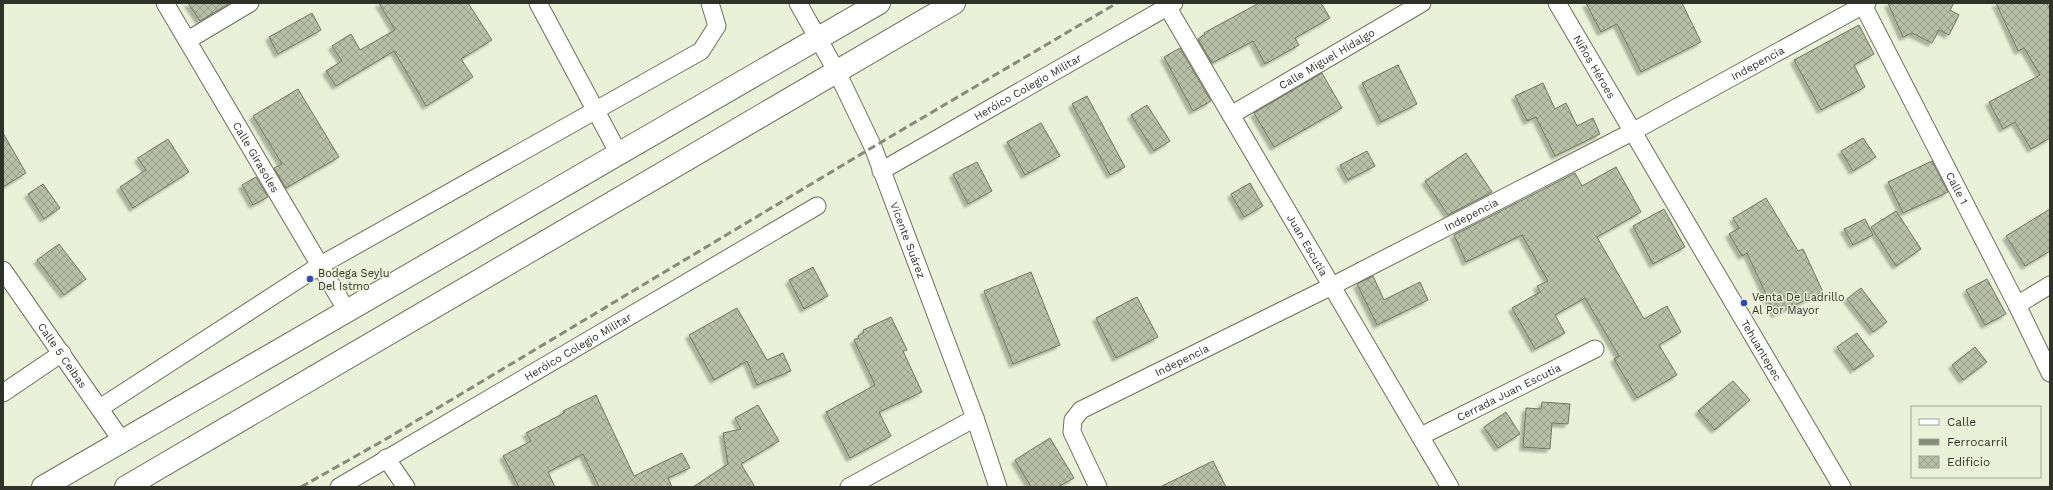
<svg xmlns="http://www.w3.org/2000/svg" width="2053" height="490" viewBox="0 0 2053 490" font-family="'Work Sans',sans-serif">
<defs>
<pattern id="building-cross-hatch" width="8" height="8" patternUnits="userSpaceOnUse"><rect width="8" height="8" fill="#b9bfa7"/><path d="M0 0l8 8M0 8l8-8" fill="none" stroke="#979c88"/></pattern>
<filter id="shadow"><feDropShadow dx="-3.5" dy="3.5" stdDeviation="1" flood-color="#0004"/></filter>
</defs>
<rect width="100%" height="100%" fill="#eaf1d8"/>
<!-- building -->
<path fill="url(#building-cross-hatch)" stroke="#717760" filter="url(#shadow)" d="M188 3H230L200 21Z
M379 3H468L492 40 461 59 473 77 426 106 394 51 336 86 326 71 342 61 332 46 351 34 360 50 395 30Z
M1259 3H1321L1330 18 1295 38 1299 45 1265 64 1253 41 1212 63 1198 39 1205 34 1204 33Z
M1586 3H1682L1701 42 1641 72 1617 24 1601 32Z
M1888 3H1954L1950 10 1959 15 1949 35 1939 30 1932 43 1912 33 1903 37Z
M1996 3H2047L2050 10V138L2031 149 2015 122 2003 129 1989 102 2040 75 2024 48 2018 51Z
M312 13 321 30 278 54 269 37Z
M1859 25 1874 54 1854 65 1865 87 1821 110 1794 60Z
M1180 48 1211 101 1193 111 1164 57Z
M1398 65 1417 104 1381 122 1362 83Z
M1322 73 1342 108 1274 147 1254 113Z
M1543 83 1555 109 1566 103 1577 126 1593 118 1600 134 1555 156 1536 117 1527 121 1515 96Z
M298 89 339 157 286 188 274 168 282 164 253 116Z
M1087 96 1125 167 1110 175 1072 104Z
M1147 105 1170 141 1154 151 1131 115Z
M1041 123 1060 156 1025 175 1007 142Z
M3 133 26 173 3 187Z
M1863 138 1876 157 1853 171 1841 151Z
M168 139 189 172 133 208 120 187 146 170 138 158Z
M1367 151 1375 166 1348 180 1340 165Z
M1466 153 1492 192 1448 215 1425 181Z
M1932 161 1948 192 1903 213 1888 182Z
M977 162 992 191 968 204 953 174Z
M1616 167 1641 212 1597 237 1644 319 1667 306 1681 332 1659 345 1677 375 1637 398 1614 359 1619 356 1585 298 1555 315 1565 333 1535 349 1512 308 1540 292 1537 286 1548 281 1522 235 1466 262 1454 235 1575 173 1582 186Z
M256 177 268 197 253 205 242 185Z
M1250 183 1263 206 1244 217 1231 194Z
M43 184 60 208 44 219 28 194Z
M1766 198 1798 251 1803 249 1823 292 1775 314 1747 253 1742 256 1729 234 1739 228 1733 218Z
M1664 209 1685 247 1653 264 1633 226Z
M2050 209V251L2025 266 2006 236Z
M1896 211 1921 249 1896 266 1871 227Z
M1865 219 1873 235 1853 245 1844 229Z
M59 244 86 279 64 295 37 260Z
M813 267 828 296 804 309 789 280Z
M1031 272 1060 345 1013 364 984 291Z
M1373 276 1384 300 1420 282 1428 300 1377 325 1357 284Z
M1987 279 2006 314 1985 325 1966 290Z
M1861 288 1887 322 1873 332 1847 299Z
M1137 297 1158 337 1116 358 1096 318Z
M737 308 767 360 783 353 791 371 757 385 747 361 714 380 689 335Z
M891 317 907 350 903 351 922 392 879 412 891 436 850 458 826 412 875 385 854 340 859 338 858 336 864 332 863 330Z
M1857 333 1874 356 1854 370 1837 347Z
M1975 347 1987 362 1963 380 1952 365Z
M1733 381 1750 400 1715 430 1698 411Z
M596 395 634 476 682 453 690 468 668 478 672 487H599L583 454 548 472 555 487H519L503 456 531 441 526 433 564 413 563 411Z
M1542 402 1570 404 1568 424 1552 423 1550 449 1523 447 1526 408 1541 409Z
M758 405 779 441 741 464 755 487H693L728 464 723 433 741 429 735 418Z
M1506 412 1520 434 1498 448 1484 427Z
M1050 438 1074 478 1058 487H1031L1015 460Z
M1213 461 1226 487H1160Z"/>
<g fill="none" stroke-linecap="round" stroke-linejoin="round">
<defs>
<g id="minor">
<path id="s1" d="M165 3 347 311"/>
<path d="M538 3 619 154"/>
<path id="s2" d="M798 3 837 72 873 147 975 418 998 487"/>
<path id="s3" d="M1165 3 1450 487"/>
<path id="s4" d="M1557 3 1842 487"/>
<path id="s5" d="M1862 3 2017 305 2050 373"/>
<path d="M188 40 250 3"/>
<path id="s6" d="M1231 115 1422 3"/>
<path id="s7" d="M881 171 1174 3"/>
<path id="s8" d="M3 270 122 441"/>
<path d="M2017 305 2050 285"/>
<path d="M3 393 62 353"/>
<path d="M100 408 319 266 701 51 717 26 710 3"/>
<path id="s9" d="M1421 436 1595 349"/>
<path d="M386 458 406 487"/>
<path id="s10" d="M339 487 817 206"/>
<path d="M849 487 975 418"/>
<path id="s11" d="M1098 487 1072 432 1073 420 1081 410 1332 286 1632 132 1867 3"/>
</g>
<path id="primary" d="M43 487 879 3
M126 487 954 3"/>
</defs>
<!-- minor casing -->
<use href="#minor" stroke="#6b715b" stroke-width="19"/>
<!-- primary casing -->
<use href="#primary" stroke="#6b715b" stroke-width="24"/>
<!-- minor -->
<use href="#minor" stroke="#fff" stroke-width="17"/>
<!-- primary -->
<use href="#primary" stroke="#fff" stroke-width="22"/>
<!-- rail -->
<path stroke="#878b7b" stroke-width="3" stroke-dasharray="8 4" stroke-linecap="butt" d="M301 487 386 439 873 147 1117 3"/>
</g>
<!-- markers -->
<g fill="#3247b9" stroke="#eaf1d8" stroke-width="1.5">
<circle cx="310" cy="279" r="4"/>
<circle cx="1744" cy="303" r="4"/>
</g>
<g text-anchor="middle" stroke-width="3" stroke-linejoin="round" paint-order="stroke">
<!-- street labels -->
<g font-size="11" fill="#303229" stroke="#eaf1d8">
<text dy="4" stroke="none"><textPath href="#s6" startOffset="111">Calle Miguel Hidalgo</textPath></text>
<text dy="4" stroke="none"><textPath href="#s11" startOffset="846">Indepencia</textPath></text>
<text dy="4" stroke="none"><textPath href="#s4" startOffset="74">Niños Héroes</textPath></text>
<text dy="4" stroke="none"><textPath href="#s7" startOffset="169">Heróico Colegio Militar</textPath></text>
<text dy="4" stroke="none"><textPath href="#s1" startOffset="179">Calle Girasoles</textPath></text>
<text dy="4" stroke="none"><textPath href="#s5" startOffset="208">Calle 1</textPath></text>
<text dy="4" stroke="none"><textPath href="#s11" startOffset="522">Indepencia</textPath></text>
<text dy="4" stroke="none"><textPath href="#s2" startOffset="262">Vicente Suárez</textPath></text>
<text dy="4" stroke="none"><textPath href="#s3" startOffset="281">Juan Escutia</textPath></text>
<text dy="4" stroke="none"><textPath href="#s10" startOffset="277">Heróico Colegio Militar</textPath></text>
<text dy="4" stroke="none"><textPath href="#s4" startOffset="403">Tehuantepec</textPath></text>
<text dy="4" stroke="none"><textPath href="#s8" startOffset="104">Calle 5 Ceibas</textPath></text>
<text dy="4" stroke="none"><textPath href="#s11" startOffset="198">Indepencia</textPath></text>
<text dy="4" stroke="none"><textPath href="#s9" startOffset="98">Cerrada Juan Escutia</textPath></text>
</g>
<!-- poi labels -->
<g font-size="11" fill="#303229" stroke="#eaf1d8" text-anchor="start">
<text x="318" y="277">Bodega Seylu<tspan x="318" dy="13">Del Istmo</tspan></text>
<text x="1752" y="301">Venta De Ladrillo<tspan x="1752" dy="13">Al Por Mayor</tspan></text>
</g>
</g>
<!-- border -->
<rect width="2053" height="490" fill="none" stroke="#303229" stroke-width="8"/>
<!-- legend -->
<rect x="1911" y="406" width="130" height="72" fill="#eaf1d8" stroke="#a0a592"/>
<rect x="1919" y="419" width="20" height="6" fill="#ffffff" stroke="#a0a592"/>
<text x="1947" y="426" font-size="12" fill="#303229">Calle</text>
<rect x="1919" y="439" width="20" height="6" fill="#878b7b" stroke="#a0a592"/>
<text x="1947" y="446" font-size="12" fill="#303229">Ferrocarril</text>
<rect x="1919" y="456" width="20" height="12" fill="url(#building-cross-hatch)" stroke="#a0a592"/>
<text x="1947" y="466" font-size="12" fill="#303229">Edificio</text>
</svg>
